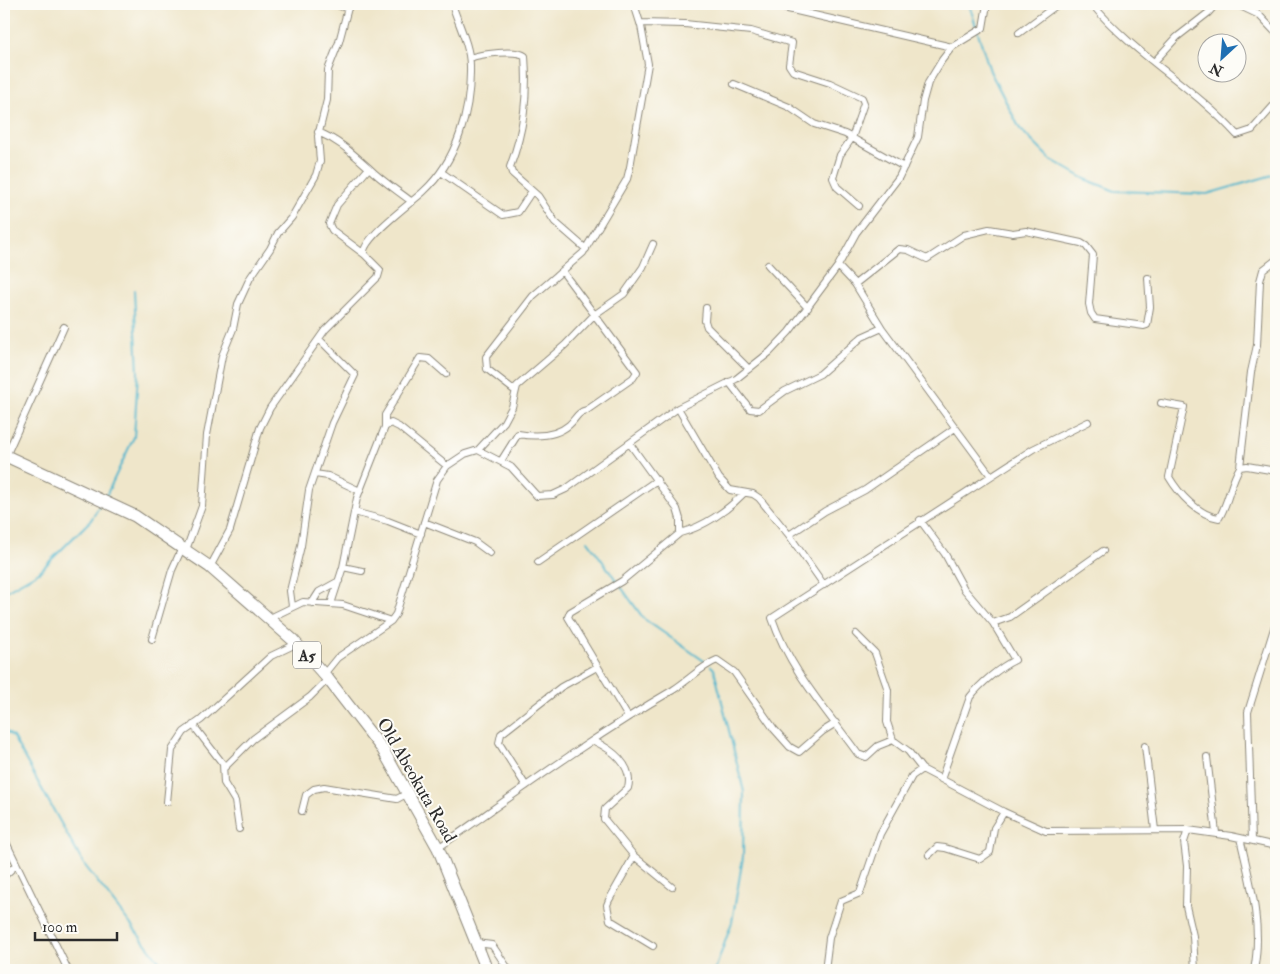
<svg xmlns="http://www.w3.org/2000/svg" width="1280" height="974" viewBox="0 0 1280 974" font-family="'IM FELL Double Pica',serif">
<rect width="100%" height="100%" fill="#fdfcf7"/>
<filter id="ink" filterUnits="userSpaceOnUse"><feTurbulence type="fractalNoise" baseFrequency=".02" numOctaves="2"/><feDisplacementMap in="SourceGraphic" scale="10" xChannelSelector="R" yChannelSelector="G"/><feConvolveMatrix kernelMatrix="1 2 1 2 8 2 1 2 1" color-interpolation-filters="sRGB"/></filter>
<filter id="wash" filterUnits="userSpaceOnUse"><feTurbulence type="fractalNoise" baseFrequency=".0096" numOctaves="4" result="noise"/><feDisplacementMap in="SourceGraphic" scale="20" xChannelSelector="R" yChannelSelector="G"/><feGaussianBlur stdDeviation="1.12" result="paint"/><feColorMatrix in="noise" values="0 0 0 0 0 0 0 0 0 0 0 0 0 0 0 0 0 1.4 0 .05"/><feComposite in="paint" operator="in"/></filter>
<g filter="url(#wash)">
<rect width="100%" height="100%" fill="#efe6ca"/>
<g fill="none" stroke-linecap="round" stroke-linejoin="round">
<!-- stream -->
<path stroke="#4fb6cd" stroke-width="2" d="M969 4 990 71 1020 129 1050 159 1085 179 1115 191 1207 194 1276 174
M106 496 134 437 138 373 134 290
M588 541 644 619 707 663
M4 592 39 572 91 520 100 505
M711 666 714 669 744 792 743 857 732 922 715 970
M4 730 13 737 83 863 166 970"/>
</g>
</g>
<g filter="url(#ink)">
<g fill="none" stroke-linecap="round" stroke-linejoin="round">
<defs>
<path id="street" d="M335 4 348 9
M1092 4C1133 54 1193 86 1237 135L1252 130 1276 103
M1236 4 1259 15 1276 33
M775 6 952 47
M640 23 685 24 751 31 792 43 789 65 793 71 830 83 862 98 864 103 852 138 840 155 833 178 837 187 859 206
M1019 33 1058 4
M470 58C480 54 517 49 525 56 528 96 524 130 510 167L512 173 538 196 555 222 586 249
M1154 62 1177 37 1208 13 1216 4
M734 84 789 107 814 124 845 134 904 167
M318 132C340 141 352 153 369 168 382 181 398 191 412 202
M441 172 503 215 518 212 532 191
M364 254 332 230 329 224 337 205 369 168
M768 265 808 308
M838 266 855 284 882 328
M855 284 899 249 908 250 927 259 964 235 989 229 1013 233 1026 231 1081 243 1086 246 1093 255 1089 304 1091 313 1095 319 1144 326 1147 325 1150 307 1148 278
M706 308 705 321 707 327 749 369
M729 382 750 409 759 410 785 391 820 374 862 337 882 328 991 476
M514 390 487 369 486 357 533 296 583 253 627 179 630 167 648 64 641 26 634 4
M1161 403 1184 407 1169 477C1179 494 1198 515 1219 518 1229 502 1230 483 1240 467L1247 466 1276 471
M678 408 719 478 730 490 753 494 759 498 789 535 825 511 865 490 955 428
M385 427 391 423 399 427 447 466
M478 450 504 422 512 407 517 386 565 345 594 315 624 294 643 267 653 244
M6 456 64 327
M501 461 518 434C536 437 555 437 569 425 576 419 577 412 587 410L633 378 637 372 562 271
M1240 467 1251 372 1257 345 1260 281 1263 270 1276 260
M315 474 328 476 360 491
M354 512 388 521 421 534
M920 520 945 554 964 589 993 623 1015 660C1000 667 980 684 970 697L942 777
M424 522 475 542 490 553
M680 533C703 527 727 511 743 494
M789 535 824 585
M186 550 202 506 207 435 222 356 233 329 238 304 250 278 270 249 278 233 292 217 316 175 320 161 318 136 327 100 328 70 339 42 349 4
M538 562 657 480
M210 567 230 530 260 428 270 408 325 330 378 277 380 270 364 254C361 239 411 203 423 192 457 161 471 112 470 66 470 46 458 23 452 4
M343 567 362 571
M312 603 319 592 339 581
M331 604 343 567 357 498 385 427V415L420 358 429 359 446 374
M292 606 290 591 301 546 309 490 332 423 355 375 319 339
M270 618 303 602 343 605 391 621
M993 623 1010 617 1103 551
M856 634 875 653 888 690 887 722 893 740
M152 639 172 570 182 548
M324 674 337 658 391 621 396 614 437 480 447 466 465 454 478 450 511 467 537 496 553 495 566 489 678 408 736 379 770 352 789 332 838 266 856 233 899 177 918 137 923 101 928 83 942 60 952 47 983 28 987 4
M628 717 568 617 570 612 622 581 680 533V519L677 509 630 444
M193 725 223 764 224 783 235 801 239 829
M594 741C611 749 634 765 628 788L605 809 604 819 634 856 672 887
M1145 746 1155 830
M1207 757 1216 833
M224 768 253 739 310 697 328 679
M922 769 908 751 893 740 878 746 866 757 858 754C827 711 789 669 772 618L1033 449 1088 422
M526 786 499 743 501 734 561 687 597 667
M167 802 172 750 184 732 201 720 271 656 296 644
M302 811 306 795 314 789 324 787 397 799 408 793
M1188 830 1184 842 1187 866 1186 906 1193 936 1195 970
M4 838 68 970
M1240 838C1250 881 1263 926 1254 970
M1252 840 1248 712 1276 622
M438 848C515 794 592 737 673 690 689 680 700 667 717 660L734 672 774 729 790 747 799 752 823 731 836 723
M929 855 937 847 945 848 980 859 990 852 994 828 1004 812
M634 856 609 900 607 905 610 920 653 946
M4 876 16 865
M476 943 492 945 509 970
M825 970 829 938 841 901 860 893 880 834 912 776 922 769 1004 812 1046 831 1188 830 1231 836 1276 846"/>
<path id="highway" d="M4 455 135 516 210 567 293 640 328 679 383 750 438 848 487 970"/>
</defs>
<!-- street casing -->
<use href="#street" stroke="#8d887a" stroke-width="8"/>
<!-- highway casing -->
<use href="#highway" stroke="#8d887a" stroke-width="13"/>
<!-- street -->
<use href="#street" stroke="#fff" stroke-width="6"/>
<!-- highway -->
<use href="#highway" stroke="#fff" stroke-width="11"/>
</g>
</g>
<g text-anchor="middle" stroke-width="4" stroke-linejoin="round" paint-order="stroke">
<!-- shield labels -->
<rect fill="#fdfcf7" stroke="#6a6a68" stroke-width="1" x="293" y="641.5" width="28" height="27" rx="4"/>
<g font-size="16" font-weight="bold" fill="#2b2b2b">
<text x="307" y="661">A5</text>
</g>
<!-- street labels -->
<g font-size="18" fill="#2b2b2b" stroke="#fdfcf7">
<text transform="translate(417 780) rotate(60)" y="6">Old Abeokuta Road</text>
</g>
</g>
<!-- margin -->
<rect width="1280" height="974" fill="none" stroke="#fdfcf7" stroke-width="20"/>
<!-- north arrow -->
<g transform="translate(1222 58) rotate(206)"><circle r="24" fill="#fdfcf7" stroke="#a9a8a5"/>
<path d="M0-4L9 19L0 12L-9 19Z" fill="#1f6fb2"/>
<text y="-8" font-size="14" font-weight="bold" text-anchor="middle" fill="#2b2b2b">N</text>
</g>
<!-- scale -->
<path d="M35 932v8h82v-8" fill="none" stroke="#2b2b2b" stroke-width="2.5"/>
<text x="42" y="932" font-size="15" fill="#2b2b2b" stroke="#fdfcf7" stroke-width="4" paint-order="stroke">100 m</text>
</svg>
